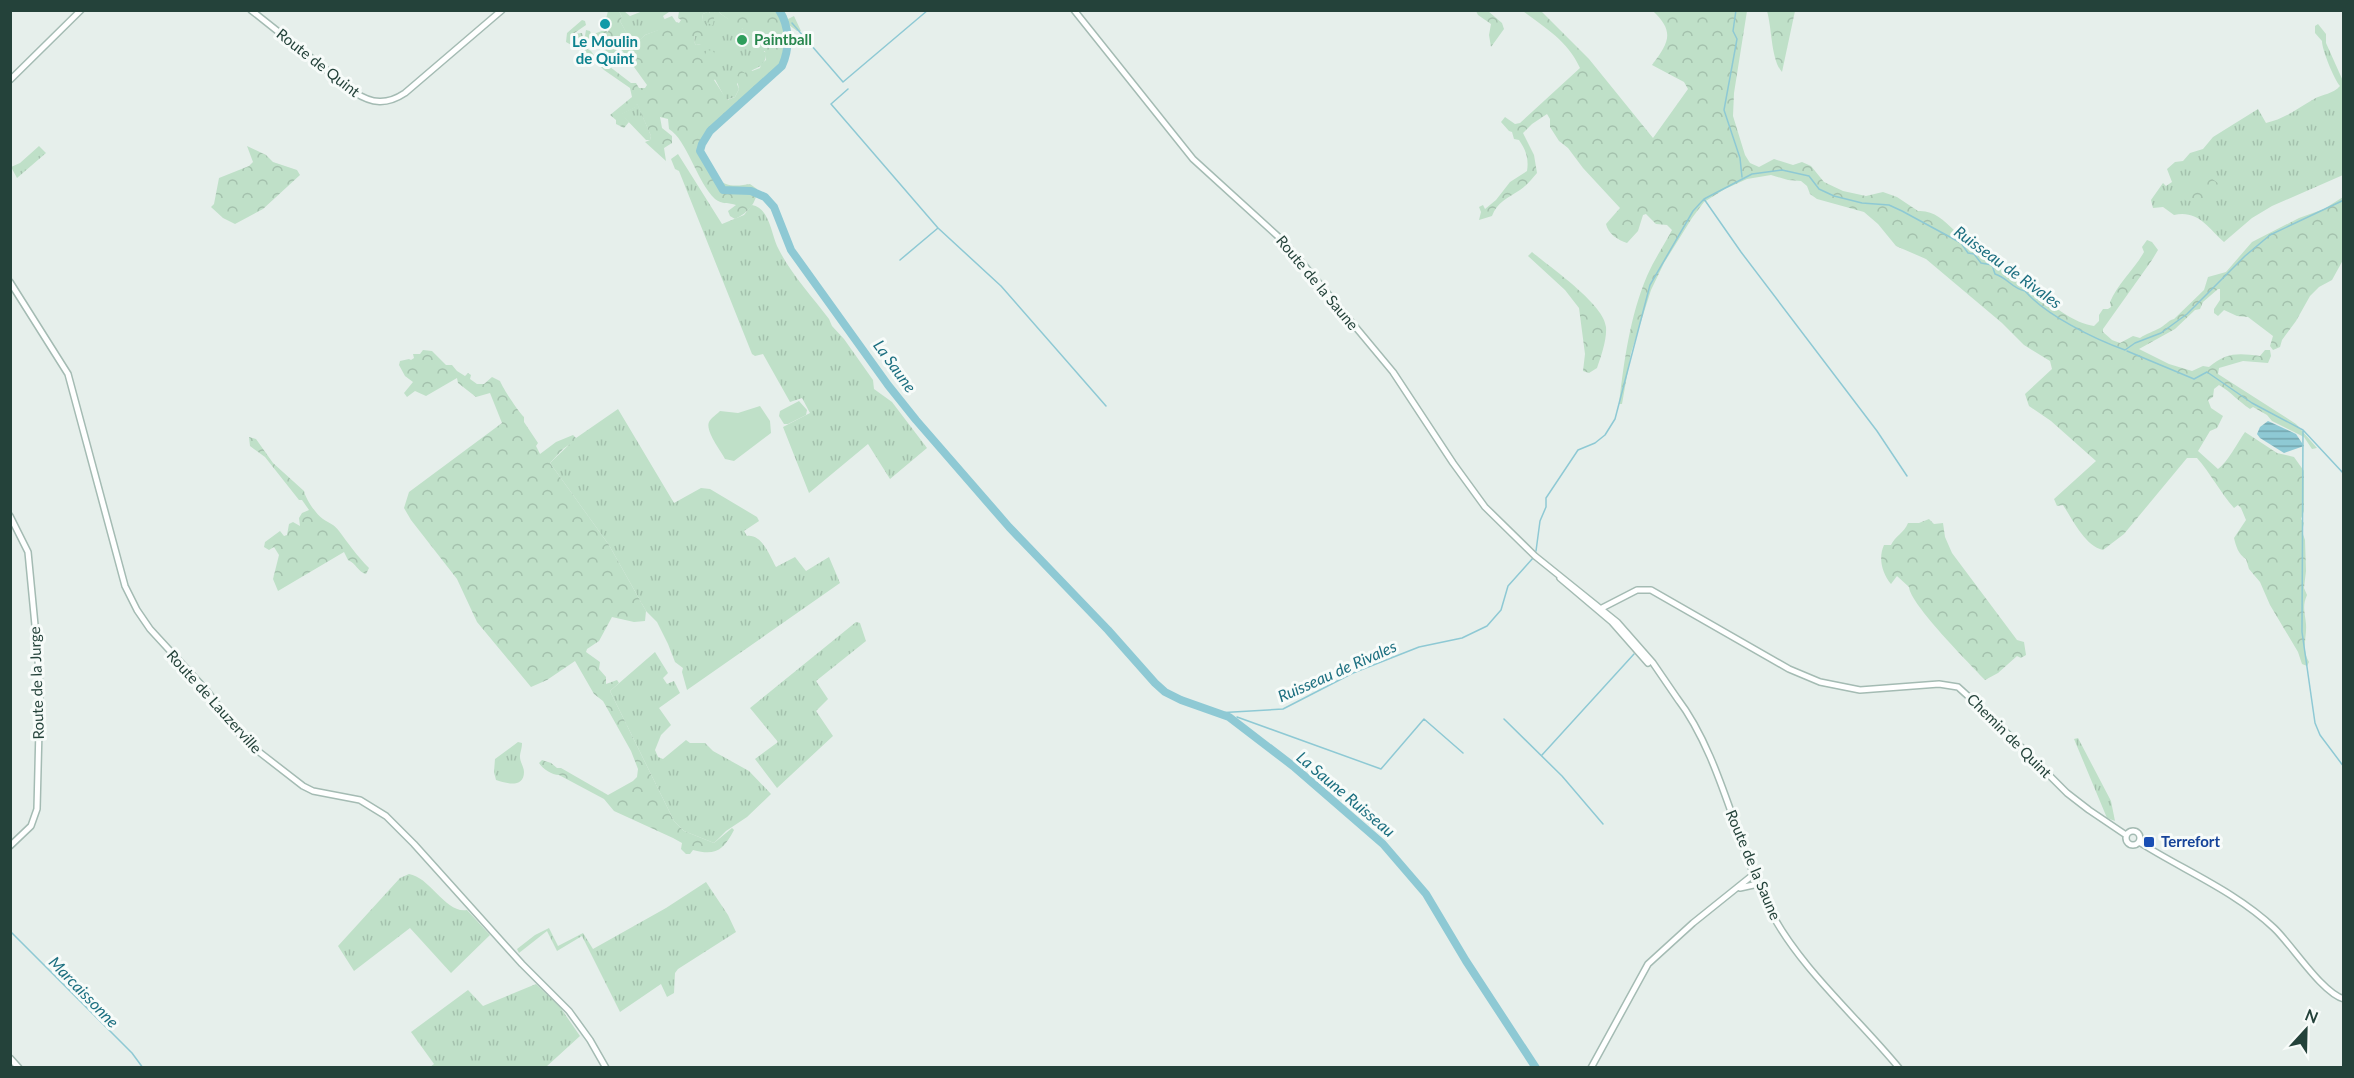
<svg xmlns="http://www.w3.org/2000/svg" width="2354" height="1078" viewBox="0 0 2354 1078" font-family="Lato,sans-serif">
<defs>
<pattern id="grass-tufts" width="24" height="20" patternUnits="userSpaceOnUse" patternTransform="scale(1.5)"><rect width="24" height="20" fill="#bfe0c8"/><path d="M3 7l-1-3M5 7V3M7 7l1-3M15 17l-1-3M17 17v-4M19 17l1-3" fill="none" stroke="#a4c1ad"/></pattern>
<pattern id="forest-crowns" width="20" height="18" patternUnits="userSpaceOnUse" patternTransform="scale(1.5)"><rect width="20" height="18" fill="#bfe0c8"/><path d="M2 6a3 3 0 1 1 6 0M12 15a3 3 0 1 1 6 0" fill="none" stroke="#a4c1ad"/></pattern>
<pattern id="water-rules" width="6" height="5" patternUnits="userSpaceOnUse" patternTransform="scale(1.5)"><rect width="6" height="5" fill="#8ec9d4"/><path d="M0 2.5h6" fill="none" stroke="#74a5ad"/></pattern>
</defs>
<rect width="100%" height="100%" fill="#e6efeb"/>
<!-- grass -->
<path fill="url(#grass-tufts)" d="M619 11H624L630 16 643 11 669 12 663 16 665 20 659 30 645 35 634 47 620 21 622 17Z
M709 11 710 14 718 11 721 14 743 29 747 36 766 53C766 67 757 67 747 73 743 76 740 80 737 84L739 89 735 97 726 100 704 59 699 60 701 44 696 45 694 42 695 35 701 37 705 30 702 20 703 14Z
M2318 24 2326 34V43L2343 81V175L2272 206 2252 218 2224 242C2207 227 2198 210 2174 215L2163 207 2153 208 2151 200 2163 183 2166 186 2172 182 2167 169 2175 162 2183 161 2190 153 2203 149 2213 137 2258 109 2266 123C2285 119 2298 108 2314 99 2323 94 2333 94 2340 86 2334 79 2322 50 2322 41L2315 33V26Z
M637 103 651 136 650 140H646L621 114 635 107Z
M39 146 46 153 17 178 11 167 20 163Z
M678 154 722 224 744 215 752 205C769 208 771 232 777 246 790 273 811 295 829 319L832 326 844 339 873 380 874 389 892 402 927 448 890 479 868 444 809 493 783 427 810 413 802 398 790 402 763 354 755 356 752 354 679 171 675 169 671 159Z
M618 409 674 503 701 488 710 489 757 517 759 521 744 531 747 536C762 534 770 556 776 567L795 557 806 571 829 557 840 583 687 690 682 672 683 668 675 662 668 644 657 622 646 611 609 545 550 463 576 438Z
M856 622 860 623 866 641 816 681 828 699 816 711 833 736 777 788 755 759 778 742 750 708Z
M655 652 668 673 663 678 667 684 674 681 680 693 659 708 671 725 661 735 655 750 658 757 663 759 686 740 690 743H705L713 751 749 771 771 794 747 817 726 831 714 843 684 831 674 821 610 691Z
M2078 738 2111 801 2115 821 2107 818 2074 739Z
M518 742 522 743C522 749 520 752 520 757 520 762 524 767 524 772 524 789 505 783 496 780L494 772 495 759Z
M409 874C430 877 446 914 467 910L490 935 451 973 410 928 354 971 338 946 400 878Z
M706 882 728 915 736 932 678 969 675 973 674 993 667 997 661 984 620 1012 582 936 557 951 547 931 519 953 517 949 535 935 549 928 558 946 583 933 593 949 666 908Z
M536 984 560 1007 580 1036 546 1067H430L434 1064 411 1032 468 990 483 1006Z"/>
<!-- forest -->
<path fill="url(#forest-crowns)" d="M608 11H619L622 17 620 21 634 46 645 35 658 30 660 21 672 16 676 22 679 23 681 20 678 18 679 11H715L713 25 707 23 710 11 703 14 702 20 706 25 705 30 708 38 705 41 695 35 694 42 696 45 701 44 703 52 700 59H703L707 50 713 51 716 56 713 61 720 72 718 78 714 80 727 100 735 97 739 89 737 80 741 78 737 76 740 70 745 73 750 67 752 71 760 68 761 64 766 60 765 51H756L757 43 752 44 743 34V29L740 28 737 34 731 31 728 19 721 14 718 11H784L788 19 794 16 801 31H797L789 25C791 42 790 55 781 70L710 136 703 147C705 158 715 180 726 184 734 187 743 185 750 184L757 189C757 203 748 213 735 219L730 216 728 211 736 205C729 202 722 205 715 199 697 182 687 140 669 129L668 119 660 117 662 128 672 136V143L664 148 666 161 645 142 650 140 651 136 637 104 636 107 622 114 629 122 624 128 616 124V120L610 115 632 97 630 88 604 70 589 55 566 42 567 33 582 20 585 21 586 25 573 34 582 33 583 37 585 36 586 30 590 31 592 36 582 46 591 51 598 61 601 60 631 83H636L639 88H645L647 85 621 49 610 55 602 50 603 45 599 44 600 41H596L594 34 604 30 608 32 611 24 609 18 606 19Z
M1476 11H1488L1502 23 1504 29 1491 47 1489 35 1491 24 1478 15Z
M1523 11H1541L1589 59 1653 138 1688 89 1684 82 1652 65C1669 42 1675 32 1653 11H1747L1734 93 1733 116 1745 155 1750 163 1759 167 1774 159 1793 165 1802 162 1811 166 1824 182 1843 191 1866 196 1883 192 1897 197 1918 211C1934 210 1943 220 1954 230 1958 234 1966 235 1970 239 1972 241 1972 245 1975 247 1977 250 2004 266 2007 267 2030 286 2065 322 2094 326L2099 321V315L2103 309H2108L2111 307 2110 302C2118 283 2134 270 2144 252L2142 247 2147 240 2152 242 2158 250 2152 260 2103 329V332L2112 340 2120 343 2133 336 2140 338C2147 333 2153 332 2160 328 2166 325 2167 321 2174 319L2204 290 2208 277 2226 272 2252 242 2299 218 2324 209 2343 197V260L2332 280 2319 287 2310 296 2296 321 2282 340 2280 347 2273 350 2270 346 2273 336 2248 317 2237 316 2224 310 2218 316 2214 313V309L2220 300V289H2218L2203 302 2200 309 2195 310 2175 329 2139 349 2169 364 2192 371 2203 366 2209 367C2226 352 2239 353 2260 356L2265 350H2270L2271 356 2268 363 2243 361 2219 368 2218 374 2296 424 2317 448 2312 449 2304 437 2272 421 2267 415 2253 407 2250 409C2238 401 2231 392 2219 385L2214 389 2213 397 2208 400 2211 408 2223 416 2217 428 2210 431 2198 451 2218 469C2228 462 2237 443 2245 432L2277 453 2294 457 2304 471V511L2301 519 2304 523 2302 531 2305 540 2306 571 2304 588 2307 595C2302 606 2305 613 2306 624 2307 639 2301 648 2309 662L2307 666 2302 664 2298 652 2270 605 2260 582 2249 569 2246 559C2238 554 2236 546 2234 538L2246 520 2241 508 2238 505 2234 508C2220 492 2211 474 2197 458H2187L2124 534 2103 550C2085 546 2073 520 2063 505L2057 506 2054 499 2096 461 2051 421 2029 406 2025 394 2052 369 2050 361 2024 345 2002 323 1926 259 1896 246 1878 224 1864 212 1817 199 1810 194 1807 186 1801 181 1788 180 1771 175 1747 179 1725 189 1704 202 1692 218 1664 263 1651 290 1631 353 1622 404H1619C1624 361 1630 316 1647 276 1654 260 1664 245 1672 230L1667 225 1656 224 1646 214 1643 215 1638 231 1627 243C1618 240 1608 234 1606 224L1620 208 1583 168 1568 148 1559 141 1550 127V119L1547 114 1532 124 1523 133 1534 155 1537 173C1532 179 1526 186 1520 190 1508 198 1497 202 1492 216L1479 220 1481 212 1479 207 1483 205 1485 209 1496 200 1510 182 1527 171C1529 159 1526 150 1519 140L1514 139 1512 132 1509 131 1501 122 1505 117 1515 124 1520 123 1580 68C1567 40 1546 29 1523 11Z
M1767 11H1795L1782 72C1771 60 1772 28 1767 11Z
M247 146 266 155 273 162 297 170 300 175 263 209 235 224 223 218 211 207 214 204 219 178 249 166 253 162Z
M2208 176 2225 188 2218 194 2198 207 2195 199 2186 201 2178 193 2189 187 2192 178 2201 180Z
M1532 252C1550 267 1605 305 1606 327 1607 340 1601 356 1597 368L1589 373 1583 371 1585 354 1579 308 1565 290 1528 256Z
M423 350 432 351 446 365H452L457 371 465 376 468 373 471 375 470 379 477 384H484L492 377 500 381C504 390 517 410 524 417V422L538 443 536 446 540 454 556 442 573 435 577 439 563 449 550 463 609 545 646 611 645 621 634 622 612 617 599 641 587 649 586 652 600 662 599 669 606 677V684L617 680 619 683 610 691 674 821 684 831 714 843 732 828 734 830C723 851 715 856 693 850L690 854H686L681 849 682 843 673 838 614 811 604 799 559 775C552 775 543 769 539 763L542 760 551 763 557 768H561L608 795 633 781 637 777 638 769 631 751 603 701 594 694 575 661 547 680 531 687 477 622 457 579 411 520 404 508 409 492 502 423 490 393 476 397 458 383 457 378 426 396 415 391 407 397 404 393 413 382 405 376 399 365 400 361 409 359 411 360 414 358 413 354H420Z
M249 437 256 439 273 463 304 491C306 500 316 514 323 519 329 523 335 525 339 531 348 543 357 556 369 568L366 574C358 572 356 563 348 560L344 552 278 591 273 579 279 555 274 547 269 550 264 547 265 542 280 531 284 536 287 535 289 524 293 522 300 526 299 518 302 513 309 510 302 500H299L265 457 250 446Z
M1929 519 1934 524 1943 523 1945 537 1952 553 2017 640 2024 642 2026 655 2021 658 2017 656 1998 673 1985 680C1970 664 1910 604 1909 587L1897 576 1891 584C1882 573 1878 558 1884 545H1891C1895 536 1904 533 1908 523H1919Z"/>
<!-- garden -->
<path fill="#bfe0c8" d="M799 401 807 410 806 415 788 424H784L779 416 780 411Z
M760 406 770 421 771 433 734 461 725 459C721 451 705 431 709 422 711 418 717 414 720 411L738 413Z"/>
<!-- water -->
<path fill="url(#water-rules)" d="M2268 421 2296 434 2304 446 2284 453 2260 438 2257 434 2260 427Z"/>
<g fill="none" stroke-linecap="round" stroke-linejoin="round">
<!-- stream -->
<path stroke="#8ec9d4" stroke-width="1.5" d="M1736 10 1733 31 1737 39 1724 110 1740 158 1742 177
M784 21 788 22
M792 23 843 82
M843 82 928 10
M848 89 831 104 938 228 1001 286 1106 406
M1704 199 1741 252 1877 431 1907 476
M900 260 938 228
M2127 351 2194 379 2207 372 2252 403 2303 430 2344 474
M2303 430 2302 632 2315 723 2320 735 2344 767
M1536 551 1540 521 1546 507V498L1578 450 1595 443 1605 435 1615 419 1650 285 1693 211 1704 199 1752 174 1782 170 1809 176 1819 189 1834 196 1862 203 1889 205 1902 211 1961 243 1968 253 1974 254 1981 263 1992 265 1995 274C2008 278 2011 288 2025 291 2046 315 2094 339 2125 350L2135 343 2161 333 2187 314 2245 256 2270 235 2344 200
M1216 713 1283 709 1353 673 1419 647 1462 638 1487 626 1501 610 1508 586 1533 558
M1229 717H1231
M1237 717 1381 769 1424 719 1463 753
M1504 719 1562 776 1603 824
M1542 755 1634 654
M10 931 132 1053 143 1068"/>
<!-- river -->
<path stroke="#8ec9d4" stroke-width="8" d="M779 10C790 27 790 48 782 66L710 131 702 144 700 151 723 190 751 191 765 197 774 207 791 250 888 385 916 420 1009 527 1108 630 1155 683 1165 692 1181 700 1229 717 1293 766 1383 844 1426 894 1466 961 1536 1068"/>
<defs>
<path id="secondary" d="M251 10 354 92C372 104 387 105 405 93L502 10
M1074 10 1193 159 1282 240 1304 265 1393 372 1453 463 1485 507 1535 556 1617 622 1653 663 1679 701
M10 80 81 10
M10 282 68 374 125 586 137 610 150 629 207 691 245 741 303 786 313 791 360 800 386 816 414 844 522 964 569 1011 590 1040 606 1068
M10 516 28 552 37 646 40 689 37 809 31 826 10 846
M1560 578 1612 622 1648 663
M1602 608 1637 590H1651L1789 669 1820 682 1860 690 1939 684 1958 687 1989 715 2067 793 2089 810 2126 835
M1677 698C1722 757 1736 846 1771 912 1800 968 1858 1018 1899 1068
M2126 838a7 7 0 1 1 14 0a7 7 0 1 1-14 0Z
M2139 842C2183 870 2235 891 2274 928 2292 945 2322 993 2344 999
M1740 888 1758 884
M10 1058 19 1068
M1591 1068 1648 964 1693 923 1754 874"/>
</defs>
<!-- secondary casing -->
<use href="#secondary" stroke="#a4bbb3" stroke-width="8"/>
<!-- secondary -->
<use href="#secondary" stroke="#fff" stroke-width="5"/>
</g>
<!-- markers -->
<circle fill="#0f9aa8" stroke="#f7fbf9" stroke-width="2" cx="605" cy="24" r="6"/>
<circle fill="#2e9e5b" stroke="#f7fbf9" stroke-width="2" cx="742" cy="40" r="6"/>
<rect fill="#1a4fb4" stroke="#f7fbf9" stroke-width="2" x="2143" y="836" width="12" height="12" rx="3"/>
<g text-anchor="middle" stroke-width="6" stroke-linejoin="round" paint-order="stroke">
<!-- leisure labels -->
<g font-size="15" font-weight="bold" fill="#27864d" stroke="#f7fbf9" text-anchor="start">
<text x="754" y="45">Paintball</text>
</g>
<!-- culture labels -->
<g font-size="15" font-weight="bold" fill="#0d838f" stroke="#f7fbf9">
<text x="605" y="47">Le Moulin<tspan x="605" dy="17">de Quint</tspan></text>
</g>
<!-- street labels -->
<g font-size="15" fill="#24423a" stroke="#f7fbf9">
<text transform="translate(318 63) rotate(38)" y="5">Route de Quint</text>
<text transform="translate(1317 283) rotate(50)" y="5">Route de la Saune</text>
<text transform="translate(37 683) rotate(-92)" y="5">Route de la Jurge</text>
<text transform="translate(214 702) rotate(48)" y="5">Route de Lauzerville</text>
<text transform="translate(2009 736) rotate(45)" y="5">Chemin de Quint</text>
<text transform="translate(1753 865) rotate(67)" y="5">Route de la Saune</text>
</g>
<!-- transit labels -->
<g font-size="15" font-weight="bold" fill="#164399" stroke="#f7fbf9" text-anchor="start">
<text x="2161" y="847">Terrefort</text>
</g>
<!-- water labels -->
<g font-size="16" font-style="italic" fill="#1c6f80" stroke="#f7fbf9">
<text transform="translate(2008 267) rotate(36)" y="6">Ruisseau de Rivales</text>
<text transform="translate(895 366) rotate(54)" y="6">La Saune</text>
<text transform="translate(1337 671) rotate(-24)" y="6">Ruisseau de Rivales</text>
<text transform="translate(1346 794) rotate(40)" y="6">La Saune Ruisseau</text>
<text transform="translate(84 992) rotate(46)" y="6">Marcaissonne</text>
</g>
</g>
<!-- border -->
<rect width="2354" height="1078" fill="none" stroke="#24423a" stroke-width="24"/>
<!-- north arrow -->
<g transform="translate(2306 1030) rotate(22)" stroke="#f7fbf9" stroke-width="4.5" paint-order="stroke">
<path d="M0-4.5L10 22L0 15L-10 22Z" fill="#24423a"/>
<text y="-9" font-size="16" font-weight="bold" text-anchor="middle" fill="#24423a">N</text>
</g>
</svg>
